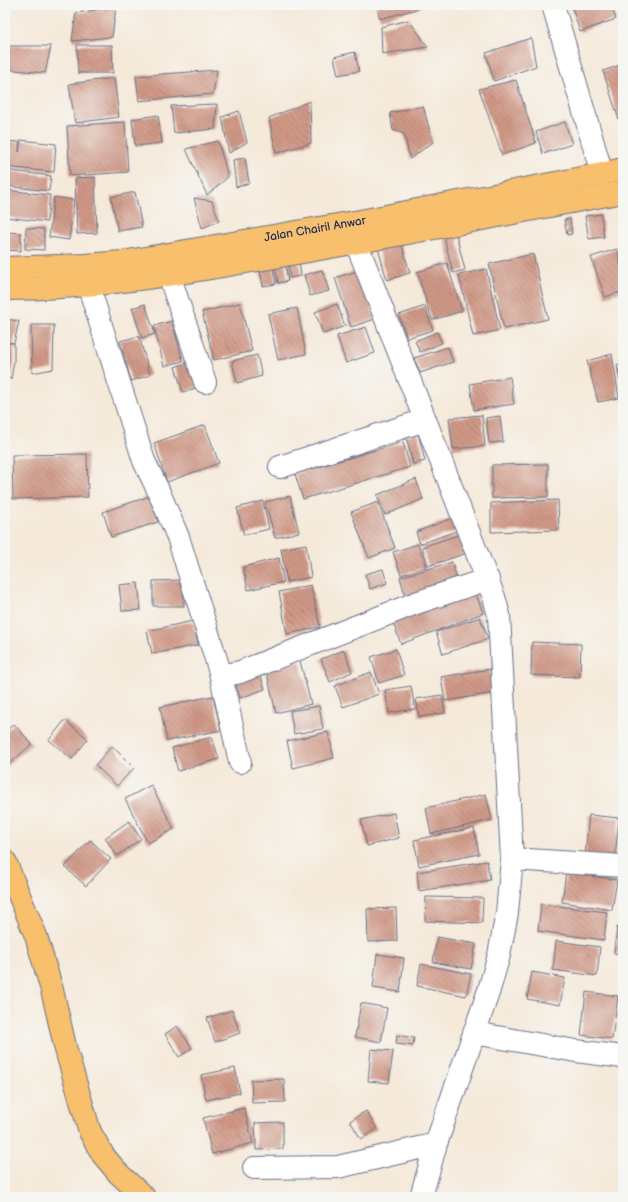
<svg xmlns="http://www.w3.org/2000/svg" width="628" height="1202" viewBox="0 0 628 1202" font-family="'Balsamiq Sans',sans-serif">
<defs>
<pattern id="building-back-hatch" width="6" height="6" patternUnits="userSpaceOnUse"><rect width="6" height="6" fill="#d09886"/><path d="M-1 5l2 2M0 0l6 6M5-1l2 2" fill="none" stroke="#a87c71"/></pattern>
</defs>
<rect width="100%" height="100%" fill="#f6f6f2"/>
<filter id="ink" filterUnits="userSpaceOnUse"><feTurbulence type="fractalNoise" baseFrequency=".025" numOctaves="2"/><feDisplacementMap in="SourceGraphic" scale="8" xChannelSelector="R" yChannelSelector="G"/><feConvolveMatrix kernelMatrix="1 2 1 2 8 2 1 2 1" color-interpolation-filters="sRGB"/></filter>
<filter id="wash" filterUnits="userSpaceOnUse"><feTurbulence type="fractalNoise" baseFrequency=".012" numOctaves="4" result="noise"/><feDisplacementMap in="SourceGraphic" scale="16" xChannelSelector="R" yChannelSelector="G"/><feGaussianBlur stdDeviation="0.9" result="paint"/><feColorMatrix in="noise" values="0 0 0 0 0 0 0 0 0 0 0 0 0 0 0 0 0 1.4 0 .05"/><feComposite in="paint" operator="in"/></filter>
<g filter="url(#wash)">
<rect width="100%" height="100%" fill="#f5e9d9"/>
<g id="blocks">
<!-- building -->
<path fill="url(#building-back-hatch)" d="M376 5H419L420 8 380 19Z
M571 5H611L616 19 580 32Z
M116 7 112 37 72 41 76 13Z
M409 20 428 47 382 54 381 27Z
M531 38 536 66 494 81 486 53Z
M77 45H112L113 73H78Z
M5 46H51L45 73 5 69Z
M355 52 359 71 338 75 334 57Z
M623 64V119L619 120 603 71Z
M217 70 213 94 139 101 136 76Z
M114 78 119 117 75 123 69 84Z
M516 80 536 143 502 155 479 89Z
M310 101 311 143 276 153 269 118Z
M217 104 215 129 174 133 171 106Z
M423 106 433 142 410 159 404 134 393 130 390 113Z
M239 111 247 142 229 153 222 117Z
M158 115 162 143 135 146 132 119Z
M125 122 128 172 70 176 67 126Z
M565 122 572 144 543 154 536 132Z
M21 140 56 144 54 172 5 167V141L19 142V152Z
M218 141 228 177 207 195 186 149Z
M245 158 249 183 236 187 233 160Z
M5 170 51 176 49 191 5 186Z
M95 177 97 233 77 234 75 178Z
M5 190 50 195 47 222 5 217Z
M135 192 142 227 118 231 111 197Z
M54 197 74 200 69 240 49 237Z
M194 198 212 201 219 221 202 228Z
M601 214 604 237 589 239 585 216Z
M570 219 572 234 567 235 564 220Z
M26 228 44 229V250L25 249Z
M5 232 21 233V251L5 250Z
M456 234 465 270 453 273 444 237Z
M401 242 410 273 387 280 378 248Z
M617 249 623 276V291L605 297 591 257Z
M533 254 548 319 504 329 489 264Z
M299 261 301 276 290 278 288 263Z
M285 262 288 281 278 283 274 264Z
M447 263 462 311 432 320 417 272Z
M272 264 276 284 263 286 259 266Z
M486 269 500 330 473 336 459 275Z
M322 270 329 291 310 296 304 275Z
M360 270 375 319 351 327 335 278Z
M240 303 252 351 214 360 202 312Z
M145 304 155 334 142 338 132 308Z
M337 304 345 326 323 334 315 312Z
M425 306 433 330 407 338 399 315Z
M297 308 306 354 278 360 268 314Z
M5 319 19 321 14 343 5 342Z
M172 321 183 361 164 366 154 326Z
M31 325H54L53 369 32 373Z
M366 327 375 353 346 363 337 336Z
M437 332 442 343 420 352 415 341Z
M139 336 150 375 131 381 120 341Z
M5 343H14V361L11 379 5 378Z
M448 347 453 362 420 373 414 358Z
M612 354 619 398 598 402 587 361Z
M257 355 262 376 237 383 232 361Z
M191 361 199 387 183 392 175 367Z
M623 363V388H622L617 366Z
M510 377 514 404 474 410 470 384Z
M482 415 485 446 453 449 449 418Z
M500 416 503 442 489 443 486 418Z
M205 425 219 463 167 482 154 443Z
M418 433 425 461 413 464 406 436Z
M403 442 410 467 303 499 295 474Z
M87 454 88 497 13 499 12 455Z
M548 464V497L492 498V465Z
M416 479 423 499 385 515 377 495Z
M150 496 158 522 111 537 103 512Z
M290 496 299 532 275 538 265 502Z
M558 500 559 530 491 532V503Z
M263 501 269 529 244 535 237 508Z
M378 502 395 548 369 558 351 512Z
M455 517 459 530 420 544 416 532Z
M461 534 467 553 428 566 422 547Z
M306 544 311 577 287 582 281 549Z
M418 544 426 567 401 575 393 552Z
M279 558 284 582 248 590 243 567Z
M452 562 459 586 407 602 400 577Z
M383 569 387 583 370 589 365 574Z
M184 580V606H153V581Z
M138 583 141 610 122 611 119 585Z
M311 585 320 627 287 634 279 592Z
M474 588 483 613 401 644 392 620Z
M480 617 488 639 443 654 436 632Z
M193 621 198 645 152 654 147 631Z
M532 642 581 644 580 677 531 675Z
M396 649 404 675 379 683 371 657Z
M344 650 352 672 330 682 321 659Z
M300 661 311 704 276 713 266 669Z
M490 669 494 693 445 701 441 677Z
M371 672 379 694 343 707 335 686Z
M260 674 265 689 240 698 235 682Z
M411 686 415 709 389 713 385 690Z
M442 695 445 713 419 717 416 699Z
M213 696 221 730 167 741 160 707Z
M319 706 323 729 294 734 290 711Z
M65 720 88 739 72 759 49 740Z
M14 724 32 744 7 766 5 764V732Z
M328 732 334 758 293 768 287 741Z
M212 737 219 759 178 771 172 748Z
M112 746 134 768 117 786 95 765Z
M151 785 174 829 148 843 125 799Z
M486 794 492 820 431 834 426 808Z
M394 813 399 838 367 846 361 820Z
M589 815 619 818 615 858 585 855Z
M129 821 141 839 117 856 105 838Z
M474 828 479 854 419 866 414 840Z
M90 840 111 859 86 886 65 867Z
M487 861 490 880 419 891 417 872Z
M566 872 617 880 612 910 562 902Z
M426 897 483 898 482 923 425 921Z
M541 904 607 912 604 940 538 931Z
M396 908 397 941 368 942 367 909Z
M617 927 623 928V954L614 953Z
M437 937 476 944 471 969 433 962Z
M556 941 600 947 597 976 553 970Z
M377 954 404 958 400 992 373 988Z
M421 964 471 974 466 996 417 986Z
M532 972 565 978 560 1005 527 999Z
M586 992 618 996 612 1039 581 1035Z
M361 1003 387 1008 381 1042 355 1037Z
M232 1010 240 1033 215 1042 207 1018Z
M177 1026 192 1048 179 1057 165 1034Z
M397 1035 414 1038 413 1046 396 1044Z
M371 1049 393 1051 389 1083 368 1081Z
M235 1068 240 1093 206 1100 201 1075Z
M284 1079 285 1102 252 1103 251 1080Z
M622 1103H623V1118L620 1117Z
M244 1108 253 1143 212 1154 203 1118Z
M366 1111 377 1129 361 1139 350 1121Z
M283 1122V1149L256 1150 255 1123Z"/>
</g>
</g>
<g filter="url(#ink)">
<use href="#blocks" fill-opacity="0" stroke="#677089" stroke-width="1"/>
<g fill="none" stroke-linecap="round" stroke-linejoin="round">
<defs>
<path id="minor" d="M553 5 602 174
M356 242 494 597 499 615 512 859 507 913 499 955 489 990 436 1144 421 1197
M169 275 205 382
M88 284 144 461 158 490 178 537 220 672 240 762
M280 467 425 420
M220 672C227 675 232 674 240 672L416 603 488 579
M512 859 623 866
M474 1033 576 1051 623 1057
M254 1168 338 1167 436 1144"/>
<g id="major">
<path id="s1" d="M5 268 85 265 122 262 360 221 602 174 623 169"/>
<path d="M5 289C96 289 190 272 280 256 394 236 509 214 623 192"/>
<path d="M5 861 36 936 52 990 66 1050 90 1132 103 1155 119 1174 144 1197"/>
</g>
</defs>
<!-- minor casing -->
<use href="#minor" stroke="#677089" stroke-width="24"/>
<!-- major casing -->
<use href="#major" stroke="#677089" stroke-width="24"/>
<!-- minor -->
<use href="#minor" stroke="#fff" stroke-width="22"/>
<!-- major -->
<use href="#major" stroke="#f8bf6c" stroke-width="22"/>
</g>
</g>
<g text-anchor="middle" stroke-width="3" stroke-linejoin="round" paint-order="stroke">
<!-- street labels -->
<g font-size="12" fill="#1b2f5e" stroke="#f6f6f2">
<text dy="4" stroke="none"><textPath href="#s1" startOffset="313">Jalan Chairil Anwar</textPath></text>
</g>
</g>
<!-- margin -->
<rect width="628" height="1202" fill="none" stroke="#f6f6f2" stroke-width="20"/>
</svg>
